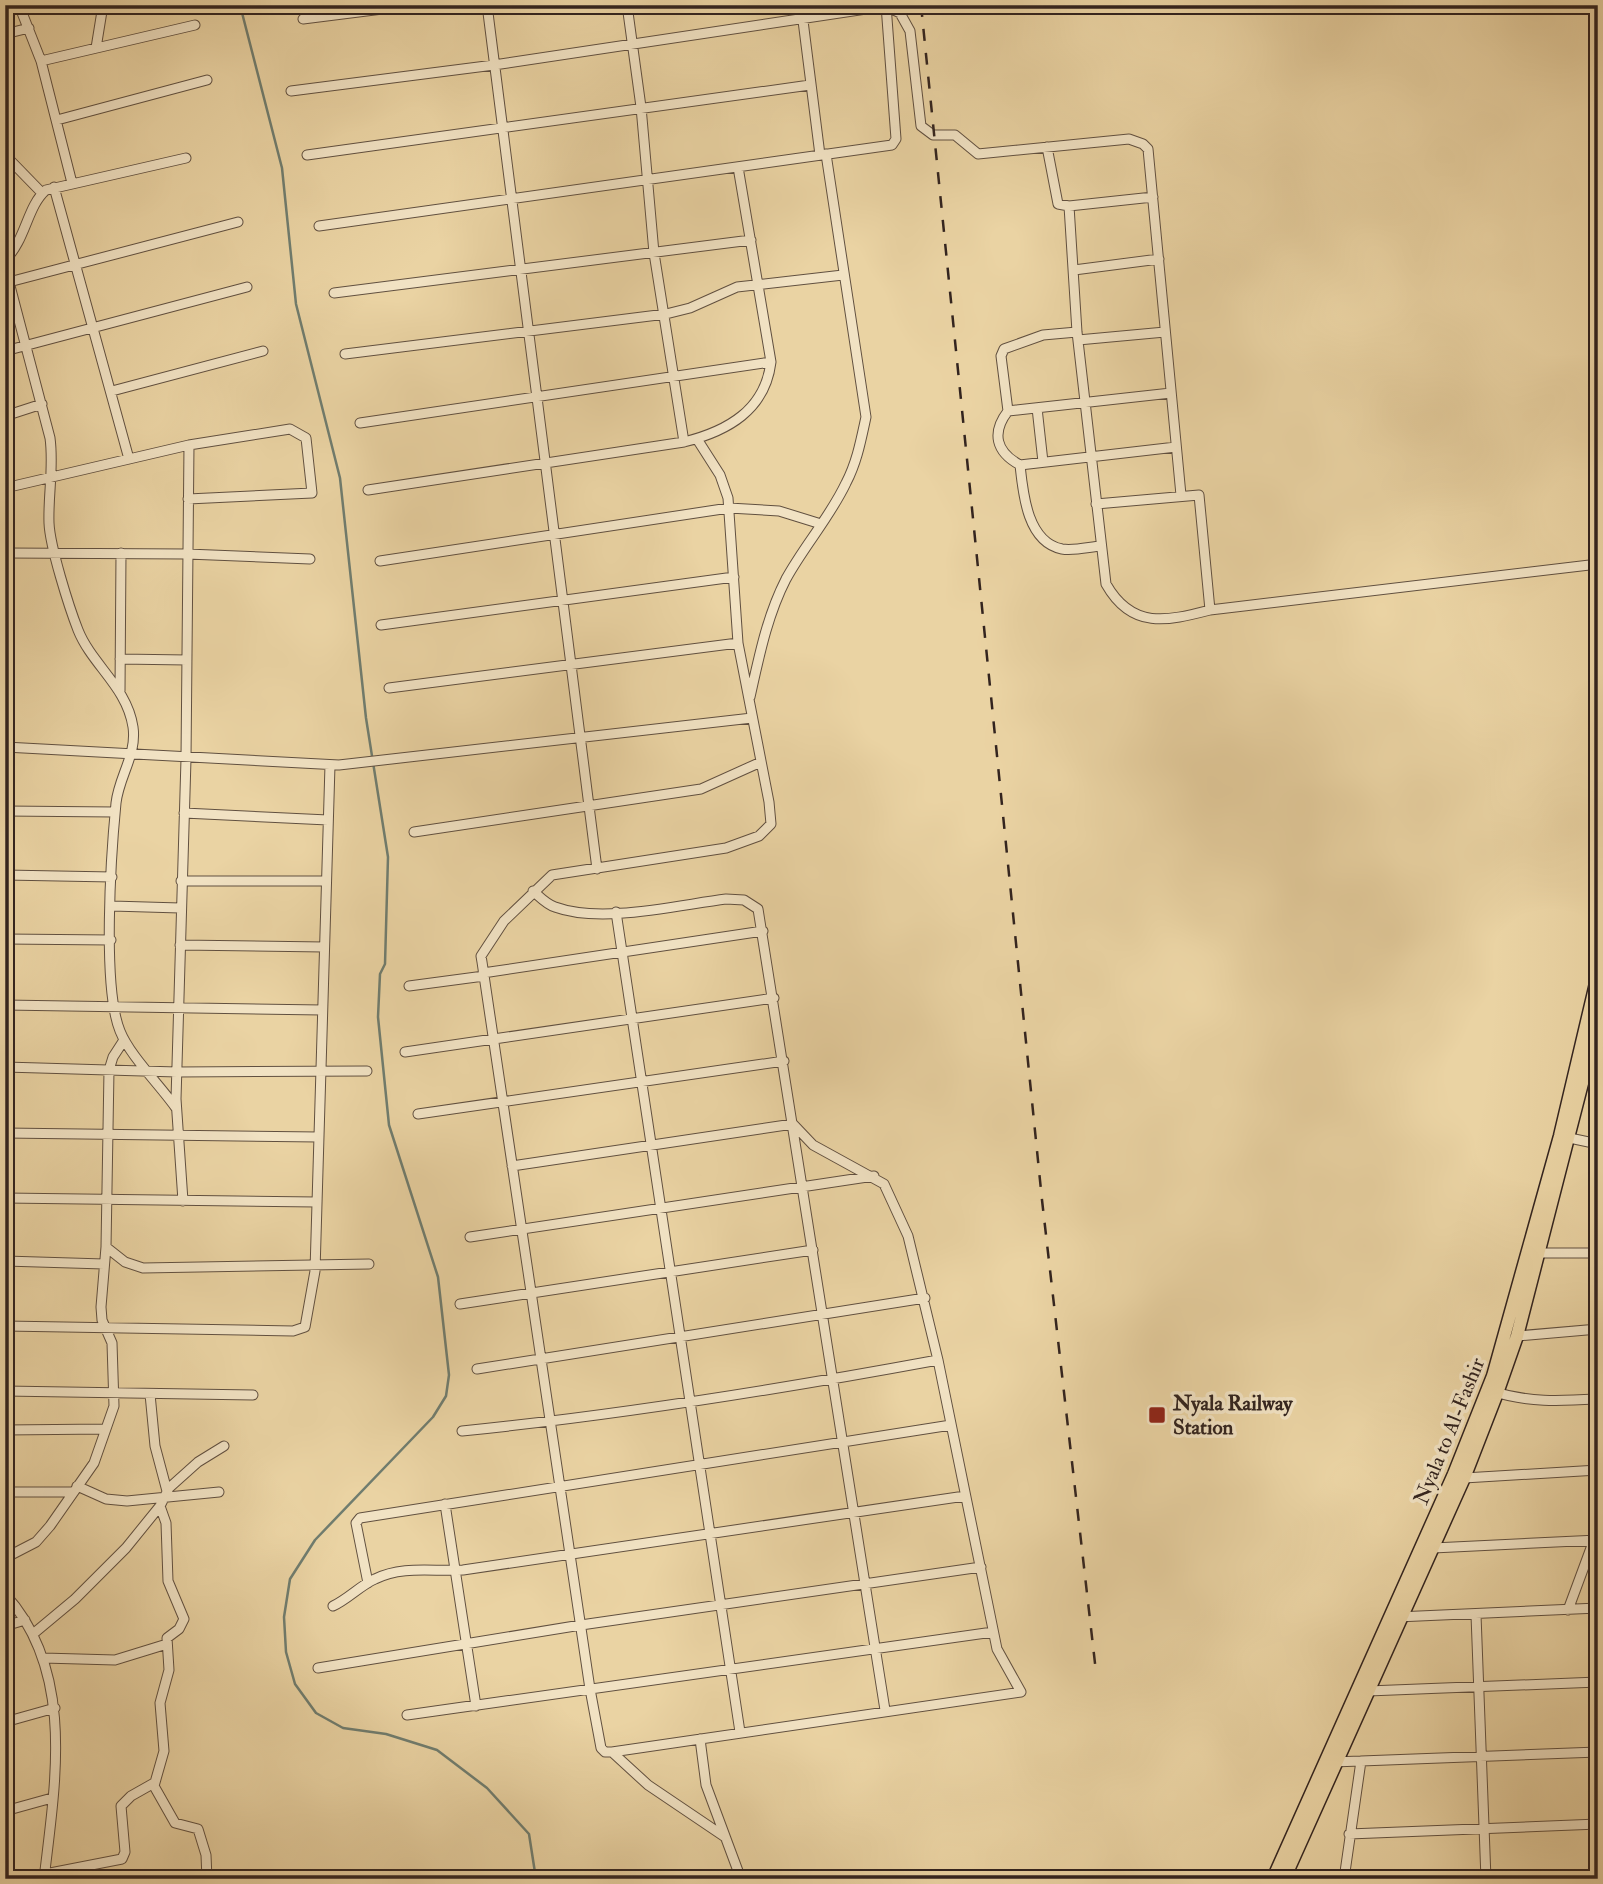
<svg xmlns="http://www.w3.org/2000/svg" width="1603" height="1884" viewBox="0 0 1603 1884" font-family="'IM FELL Double Pica',serif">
<rect width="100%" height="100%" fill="#ead3a3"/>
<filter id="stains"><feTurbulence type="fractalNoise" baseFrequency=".00286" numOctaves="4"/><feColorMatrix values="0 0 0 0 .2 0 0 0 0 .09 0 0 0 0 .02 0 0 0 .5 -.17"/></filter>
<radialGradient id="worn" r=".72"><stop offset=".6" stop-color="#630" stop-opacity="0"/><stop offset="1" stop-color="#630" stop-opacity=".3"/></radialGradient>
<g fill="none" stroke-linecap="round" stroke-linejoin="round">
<!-- stream -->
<path stroke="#707d6f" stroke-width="2.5" d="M240 5 282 168 296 304 340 478 366 718 388 857 385 964 380 974 378 1017 389 1125 438 1277 449 1375 446 1396 433 1417 315 1540 290 1579 284 1617 286 1652 295 1684 316 1713 343 1728 386 1734 437 1750 487 1788 529 1834 536 1879"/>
<defs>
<path id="minor" d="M19 5 41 61 72 183
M487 5 597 869
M627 5 641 107 654 253 684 442
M801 5 820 155
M303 19 414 5
M5 34 29 28
M96 48 103 5
M41 61 195 25
M291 91 494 65 886 6 900 13 910 31 921 126 933 135H955L978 154 1129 139 1143 144 1148 149 1181 495
M57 120 207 80
M1047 147 1058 204 1069 206 1153 197
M5 155 42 193
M307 155 810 85
M54 187 129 459
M1069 206 1077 332 1106 584C1132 630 1167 621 1210 610L1598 564
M319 226 892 145 896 139 886 5
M5 260C26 240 27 206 46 190L186 158
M5 267 50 438C54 467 48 494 49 523 50 547 69 607 78 630 92 665 127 687 133 727 137 755 119 776 116 803 111 854 102 987 120 1031 130 1056 160 1085 176 1108
M1074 270 1159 259
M9 282 238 222
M334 293 751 240
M1077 332 1043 335 1004 349 1001 356 1008 411C991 433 996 452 1020 465L1176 447
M1078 340 1165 332
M5 351 247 287
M345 354 666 314 690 308 737 287 843 275
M112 391 263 351
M1037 408 1043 462
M1008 411 1171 393
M5 416 42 404
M360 423 771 362
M1020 465C1023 493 1027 542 1062 549 1074 551 1089 547 1101 546
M5 488 189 445 290 429 306 438 312 493 188 499
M368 490 684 442C728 431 765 410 771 362L738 167
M1096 504 1199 495 1210 610
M5 553 187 554 310 559
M380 561 729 508 779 511 821 524
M381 625 734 577
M120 659 187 660
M389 688 738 643
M120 691 121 553
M750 697C759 657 767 616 786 579 804 546 830 517 846 483 857 462 861 440 866 417L826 154
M5 747 339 765 752 718
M5 811 115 812
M184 813 328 820
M414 832 701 789 761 762
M5 875 112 877
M181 881H326
M533 891C540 897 546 904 555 907 601 924 678 905 726 899L744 900 758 909 885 1710
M112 906 180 908
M616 912 740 1732
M5 939 111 940
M180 945 324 947
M483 973 763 931
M409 986 484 976
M5 1005 322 1010
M405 1052 774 998
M5 1067 177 1072 367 1071
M418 1114 784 1061
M5 1133 318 1137
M1565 1137 1598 1144
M512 1166 793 1124 813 1145 884 1184 908 1236 938 1360 997 1649 1021 1692 612 1752H605L601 1748 590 1689 482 962 481 956 504 921 552 875 726 848 759 836 771 824 769 802 738 643 728 498 720 475 697 439
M5 1198 316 1202
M183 1201 176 1099 186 759 189 445
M470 1237 874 1176
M106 1247 125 1262 143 1268 369 1264
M1539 1253H1598
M5 1261 104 1264
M460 1304 813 1250
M5 1326 293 1331 305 1327 315 1271 330 765
M1517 1336 1598 1329
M477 1369 925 1298
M5 1391 253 1395
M1492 1391C1528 1403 1561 1401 1598 1399
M150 1394 155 1446 167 1491
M5 1430 105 1429
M462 1431C621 1415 781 1389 938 1360
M1464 1478 1598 1470
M77 1486 106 1499 127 1501 219 1492
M5 1492H73
M445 1504 476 1706
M160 1506 166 1523 168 1581 184 1619 179 1629 167 1638 169 1670 160 1703 164 1751 154 1786 175 1823 198 1829 206 1855 207 1879
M1433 1548 1598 1540
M5 1558 36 1542 50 1526 94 1463 114 1406 112 1343 102 1320 101 1307 106 1247 109 1070 113 1057 124 1040
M368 1583 356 1523 360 1518 951 1425
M5 1594C76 1672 55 1784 44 1879
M333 1606C348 1599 361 1585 375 1579 403 1565 434 1572 463 1570L965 1496
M1568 1610 1598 1529
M1476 1615 1486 1879
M1397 1617 1598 1608
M5 1626 25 1620
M33 1634 75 1599 126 1548 160 1506 169 1488 198 1462 224 1446
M43 1658 115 1660 167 1644
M318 1668 581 1625 981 1567
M1368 1691 1598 1682
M407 1715 993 1632
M5 1722 55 1708
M700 1739 706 1785 741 1879
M612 1752 648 1785 725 1837
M1361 1761 1598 1752
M1332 1762 1361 1761 1344 1879
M5 1811 52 1798
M1349 1834 1598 1824
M45 1874 122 1859 125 1852 121 1806 131 1796 154 1783"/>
<path id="highway" d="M1273 1879 1454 1474 1493 1376 1560 1136 1598 975
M1284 1879 1464 1478 1497 1393 1517 1336 1598 1021"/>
</defs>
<!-- minor casing -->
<use href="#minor" stroke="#615040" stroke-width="11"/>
<!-- highway casing -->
<use href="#highway" stroke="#33241f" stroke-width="15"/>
<!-- minor -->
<use href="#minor" stroke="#f1e2c3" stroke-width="9"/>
<!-- highway -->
<use href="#highway" stroke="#ead3a3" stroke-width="12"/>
<!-- rail -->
<path stroke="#33241f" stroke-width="2.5" stroke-dasharray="12 12" stroke-linecap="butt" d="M921 5 1042 1200 1096 1672"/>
</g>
<!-- markers -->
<rect fill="#8f2418" stroke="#f1e2c3" stroke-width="2.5" x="1148" y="1406" width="18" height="18" rx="3.5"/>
<g text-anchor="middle" stroke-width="7" stroke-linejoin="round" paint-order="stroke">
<!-- poi labels -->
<g font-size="21" font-weight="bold" fill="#33241f" stroke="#f1e2c3" text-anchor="start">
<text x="1173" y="1410">Nyala Railway<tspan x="1173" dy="24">Station</tspan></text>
</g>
<!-- street labels -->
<g font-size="21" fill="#33241f" stroke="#f1e2c3">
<text transform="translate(1449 1431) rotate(-68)" y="7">Nyala to Al-Fashir</text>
</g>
</g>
<!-- margin -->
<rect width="1603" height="1884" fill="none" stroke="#ead3a3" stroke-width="28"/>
<rect x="7" y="7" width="1589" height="1870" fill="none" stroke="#33241f" stroke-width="3.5"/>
<rect x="14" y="14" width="1575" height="1856" fill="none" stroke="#33241f" stroke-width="2"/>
<rect width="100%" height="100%" filter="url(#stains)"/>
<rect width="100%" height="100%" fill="url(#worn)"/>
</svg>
